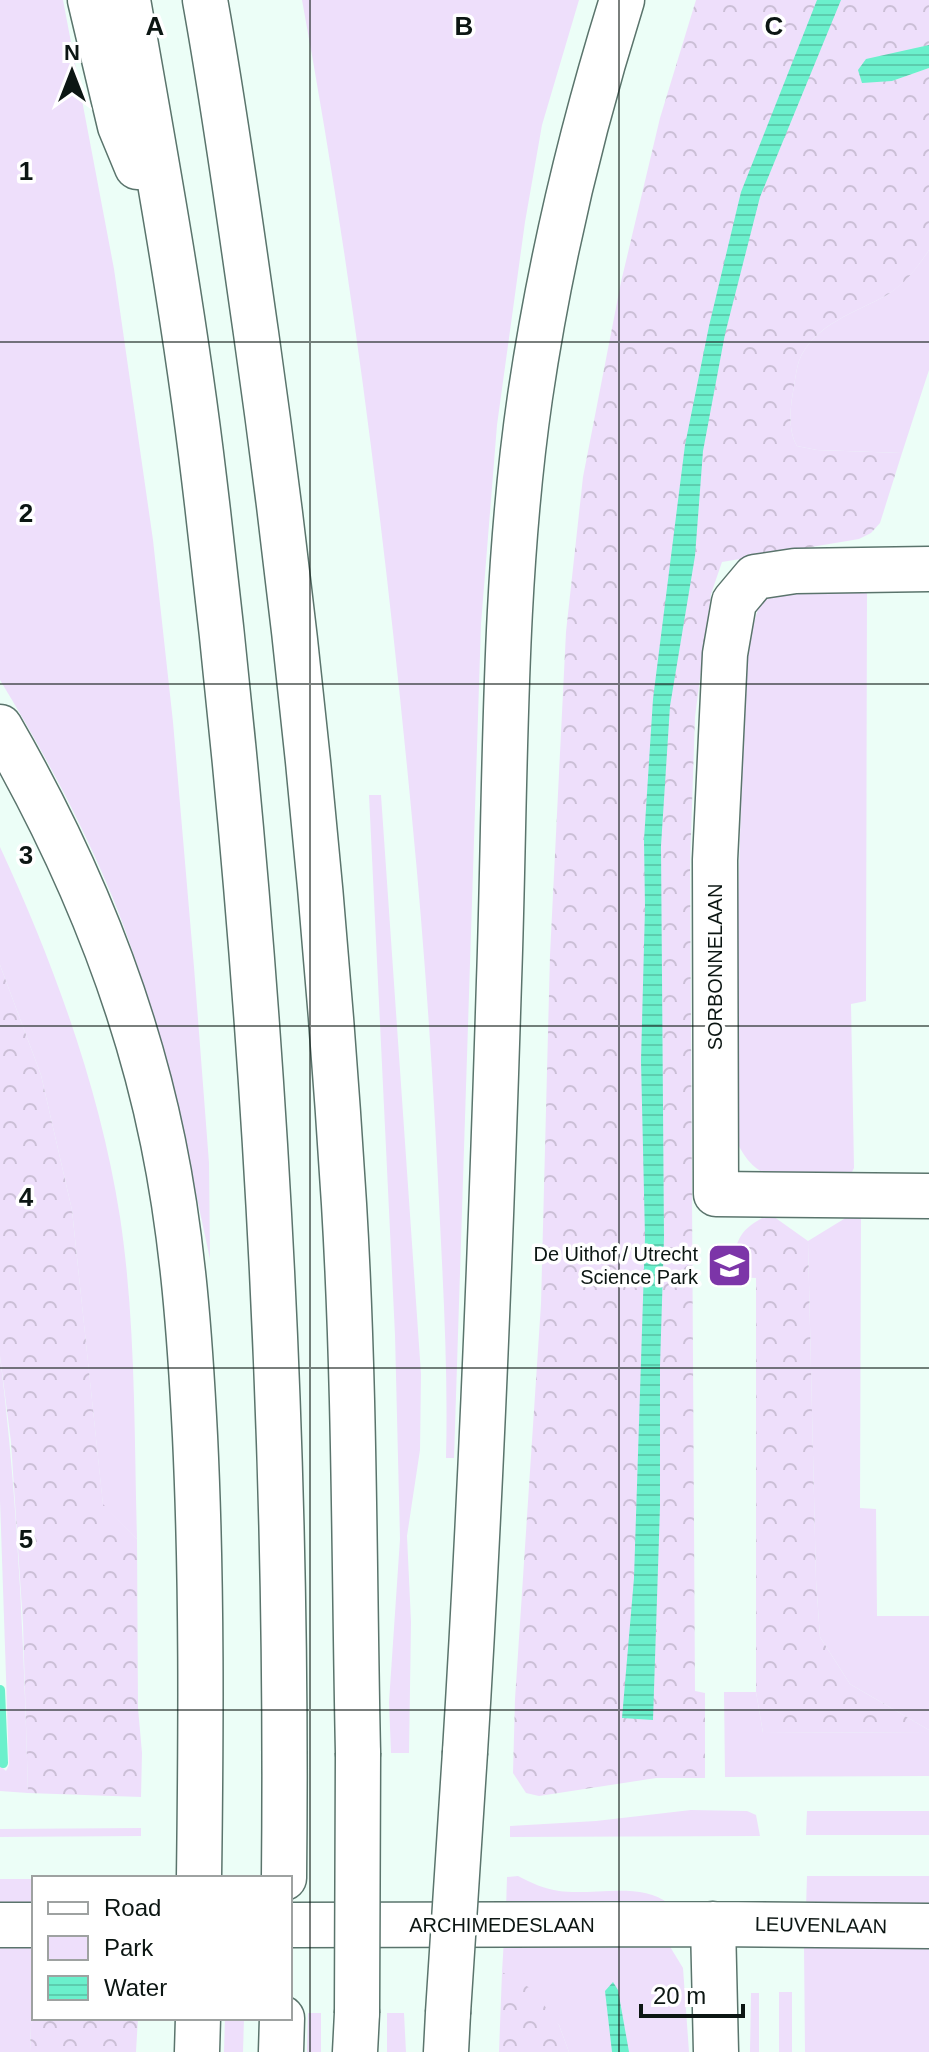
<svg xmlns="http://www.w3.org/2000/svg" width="929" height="2052" viewBox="0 0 929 2052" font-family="Arial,sans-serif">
<defs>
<pattern id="forest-crowns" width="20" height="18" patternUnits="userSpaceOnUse" patternTransform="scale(2)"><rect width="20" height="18" fill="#eedffb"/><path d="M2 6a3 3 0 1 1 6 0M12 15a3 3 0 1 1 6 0" fill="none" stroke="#cbbfd6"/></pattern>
<pattern id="water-rules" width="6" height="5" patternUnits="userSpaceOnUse" patternTransform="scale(2)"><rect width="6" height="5" fill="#6bf0cc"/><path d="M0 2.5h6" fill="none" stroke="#5ccdae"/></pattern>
</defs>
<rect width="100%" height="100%" fill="#ecfef7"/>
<!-- green -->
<path fill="#eedffb" d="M0 0H63L114 269 153 540 173 722 194 967 209 1163 210 1259C184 1137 159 1012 112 896 81 821 42 749 0 680Z
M302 0H579L542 125 525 222 497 425 481 624 454 1458H446C448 1379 444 1301 440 1223 434 1087 425 953 412 818 386 545 352 270 302 0Z
M929 250V370L902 453 817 450 797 446C788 431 790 409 793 392 795 382 796 370 799 361 814 324 855 313 887 295 904 284 918 267 929 250Z
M867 587 866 1001 851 1004 854 1168 851 1174C795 1177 754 1195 732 1129L745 654 762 595Z
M369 795H381L421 1374 420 1450 407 1536 411 1622 409 1753H391L389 1702 400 1539 395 1335Z
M0 847C54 964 100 1089 120 1217 136 1323 134 1432 137 1539L103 1505 72 1210 41 1075 0 965Z
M857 1211 861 1215 860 1508 876 1509 877 1616H929V1730L850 1684 820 1637 816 1580 808 1241Z
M0 1356C18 1501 24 1647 28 1793L0 1791V1765L6 1771 9 1765 0 1500Z
M724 1692H756L763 1733 929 1732V1776L725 1777Z
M691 1810 747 1811 756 1815 760 1836 510 1837V1826L596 1821Z
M807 1811H929V1835H806Z
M141 1828V1836L0 1837V1829Z
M518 1876C531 1883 545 1889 559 1891 593 1896 641 1881 669 1904L506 1908 507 1877Z
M807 1876H929V1907L806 1908Z
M0 1879H34V1909H0Z
M504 1939 669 1945 683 1968 689 2052H569L559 2025 502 1972Z
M0 1940H34V2014L31 2024 30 2052H0Z
M804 1946H929V2052H805Z
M779 1992H792V2052H779Z
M751 1993H759V2052H750Z
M308 2013H321V2052H307Z
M387 2013H404L406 2052H387Z
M225 2018H244L243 2052H224Z"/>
<!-- forest -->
<path fill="url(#forest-crowns)" d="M696 0H929V45L917 48 892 81 929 68V250C918 267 905 284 887 295 855 313 814 324 799 361 796 370 795 382 793 392 790 409 788 431 797 446L817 450 902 453 880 523 871 533 859 539 722 562 711 594 695 717 690 865 695 1691 705 1693V1778H656L539 1796 526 1793 513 1773 515 1699 541 1304 550 955 566 632 583 477 621 282 660 118Z
M0 965 41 1075 72 1210 103 1504 137 1539 138 1708 142 1753 141 1797 28 1793 23 1624 11 1442 0 1356Z
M770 1214 808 1241 816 1580 820 1637 850 1684 929 1730V1732L763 1733 756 1692V1278L733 1277C735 1241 736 1231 770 1214Z
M502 1972 532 1989 559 2025 569 2052H499Z
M34 2014V2018H138L136 2052H30L31 2024Z"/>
<!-- water -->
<path fill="url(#water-rules)" d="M817 0H841L760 197 725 334 703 451 695 556 670 706 661 846 664 1237 660 1366V1507L653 1720 622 1718 634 1578 645 1237 641 1061 645 908 644 840 653 699 685 445 709 326 741 192Z
M929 45V68L892 81 862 83 858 70 866 59Z
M613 1982 618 1990 629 2052H612L605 1991Z"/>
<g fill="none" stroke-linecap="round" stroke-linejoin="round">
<!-- stream -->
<path stroke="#6bf0cc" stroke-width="10" d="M0 1690 3 1763"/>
<defs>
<path id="minor" d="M929 569 795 571 755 577 734 602 725 654 715 860 716 1194 929 1196"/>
<path id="major" d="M713 1924 716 2052
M0 1925H34
M290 1925 713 1924 929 1926"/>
<path id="highway" d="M90 0 120 126 137 167
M128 0C156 159 185 318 204 478 260 942 289 1410 284 1878
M205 0C225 110 240 222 256 333 297 622 326 913 344 1204 355 1387 354 1570 358 1753
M0 727C75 857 133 995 163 1142 183 1239 190 1338 195 1436 202 1583 201 1731 199 1878
M465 1752C481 1496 491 1239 499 981 506 787 502 590 530 397 550 261 581 131 622 0
M197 2052 198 2018
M281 2052 282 2018
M355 2052 357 2013
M446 2052 448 2013"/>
</defs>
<!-- minor casing -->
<use href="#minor" stroke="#5a746c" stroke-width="47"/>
<!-- major casing -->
<use href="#major" stroke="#5a746c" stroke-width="47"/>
<!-- highway casing -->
<use href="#highway" stroke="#5a746c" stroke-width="47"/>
<!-- minor -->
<use href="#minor" stroke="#fff" stroke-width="44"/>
<!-- major -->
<use href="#major" stroke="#fff" stroke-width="44"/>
<!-- highway -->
<use href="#highway" stroke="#fff" stroke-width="44"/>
<defs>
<path id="highway-bridge" d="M357 2013 358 1753
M448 2013 465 1752"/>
</defs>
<!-- highway-bridge casing -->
<use href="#highway-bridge" stroke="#5a746c" stroke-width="47" stroke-linecap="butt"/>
<!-- highway-bridge -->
<use href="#highway-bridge" stroke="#fff" stroke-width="44"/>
</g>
<!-- grid -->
<path fill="none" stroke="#0c1613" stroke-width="2" stroke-opacity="0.55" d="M310 0V2052M619 0V2052M0 342H929M0 684H929M0 1026H929M0 1368H929M0 1710H929"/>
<!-- icons -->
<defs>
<symbol id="university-square" viewBox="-11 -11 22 22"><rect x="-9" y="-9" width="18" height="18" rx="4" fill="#7c35a8" stroke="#fff"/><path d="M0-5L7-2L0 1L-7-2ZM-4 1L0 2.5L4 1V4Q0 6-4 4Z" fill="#fff"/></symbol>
</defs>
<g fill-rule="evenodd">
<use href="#university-square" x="704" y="1240" width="51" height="51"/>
</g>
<g text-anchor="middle" stroke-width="7" stroke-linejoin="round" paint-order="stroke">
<!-- street labels -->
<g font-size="20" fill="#0c1613" stroke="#fff">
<text transform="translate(715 967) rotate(-90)" y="7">SORBONNELAAN</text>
<text x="502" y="1932">ARCHIMEDESLAAN</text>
<text transform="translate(821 1925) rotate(1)" y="7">LEUVENLAAN</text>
</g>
<!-- poi labels -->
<g font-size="20" fill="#0c1613" stroke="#fff" text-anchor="end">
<text x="698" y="1261">De Uithof / Utrecht<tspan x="698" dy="23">Science Park</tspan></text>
</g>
</g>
<g font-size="26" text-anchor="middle" font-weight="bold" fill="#0c1613" stroke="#fff" stroke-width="7" stroke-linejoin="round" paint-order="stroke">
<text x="155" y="35">A</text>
<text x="464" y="35">B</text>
<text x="774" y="35">C</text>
<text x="26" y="180">1</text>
<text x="26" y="522">2</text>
<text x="26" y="864">3</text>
<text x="26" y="1206">4</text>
<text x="26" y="1548">5</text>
</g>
<!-- legend -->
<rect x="32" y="1876" width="260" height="144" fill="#ffffff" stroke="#9ea2a1" stroke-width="2"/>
<rect x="48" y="1902" width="40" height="12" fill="#ffffff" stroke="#9ea2a1" stroke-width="2"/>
<text x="104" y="1916" font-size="24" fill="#0c1613">Road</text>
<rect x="48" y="1936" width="40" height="24" fill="#eedffb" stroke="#9ea2a1" stroke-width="2"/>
<text x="104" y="1956" font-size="24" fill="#0c1613">Park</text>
<rect x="48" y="1976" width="40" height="24" fill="url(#water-rules)" stroke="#9ea2a1" stroke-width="2"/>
<text x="104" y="1996" font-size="24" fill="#0c1613">Water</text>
<!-- north arrow -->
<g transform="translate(72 72)" stroke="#ffffff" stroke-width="6" paint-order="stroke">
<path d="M0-6L14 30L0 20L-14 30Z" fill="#0c1613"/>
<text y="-12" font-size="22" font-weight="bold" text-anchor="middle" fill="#0c1613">N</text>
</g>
<!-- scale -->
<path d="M641 2004v12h102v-12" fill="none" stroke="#0c1613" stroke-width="4"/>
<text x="653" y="2004" font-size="24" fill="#0c1613" stroke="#ffffff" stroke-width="6" paint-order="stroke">20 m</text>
</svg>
